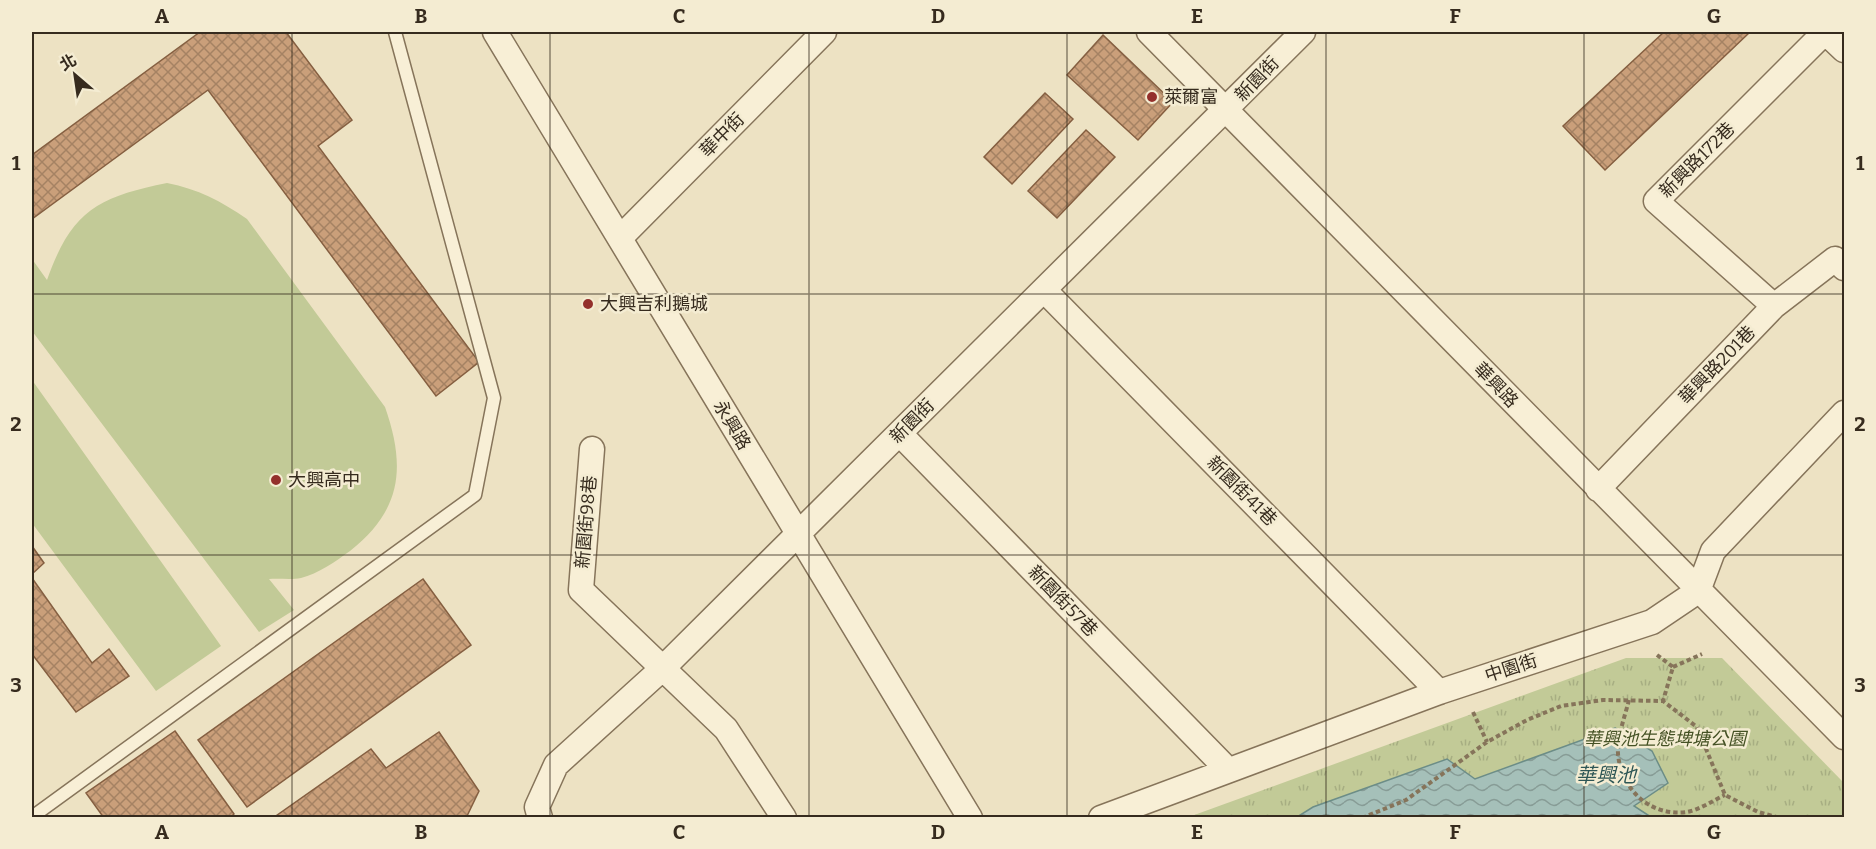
<svg xmlns="http://www.w3.org/2000/svg" width="1876" height="849" viewBox="0 0 1876 849" font-family="Bitter,'Noto Sans TC',serif">
<defs>
<pattern id="park-tufts" width="24" height="20" patternUnits="userSpaceOnUse" patternTransform="scale(1.5)"><rect width="24" height="20" fill="#c2ca97"/><path d="M3 7l-1-3M5 7V3M7 7l1-3M15 17l-1-3M17 17v-4M19 17l1-3" fill="none" stroke="#a7ae82"/></pattern>
<pattern id="water-waves" width="16" height="10" patternUnits="userSpaceOnUse" patternTransform="scale(1.5)"><rect width="16" height="10" fill="#a5c0b9"/><path d="M0 5q4-4 8 0t8 0" fill="none" stroke="#879c96"/></pattern>
<pattern id="building-cross-hatch" width="8" height="8" patternUnits="userSpaceOnUse" patternTransform="scale(1.5)"><rect width="8" height="8" fill="#ca9f7a"/><path d="M0 0l8 8M0 8l8-8" fill="none" stroke="#a58263"/></pattern>
</defs>
<rect width="100%" height="100%" fill="#ede2c3"/>
<!-- grass -->
<path fill="#c2ca97" d="M167 183C198 189 221 201 247 219L385 407C406 467 402 510 350 551 336 561 318 574 301 578 291 580 279 578 269 579L294 610 259 632 32 331V259L47 280C71 212 97 197 167 183Z
M32 380 221 646 156 691 32 523Z"/>
<!-- park -->
<path fill="url(#park-tufts)" d="M1626 658H1722L1844 783V817L1186 818Z"/>
<!-- water -->
<path fill="url(#water-waves)" stroke="#6c8d87" stroke-width="1.5" d="M1615 728 1652 751 1668 783 1634 806 1651 817H1297L1313 807 1447 759 1475 779Z"/>
<!-- building -->
<path fill="url(#building-cross-hatch)" stroke="#855f41" stroke-width="1.5" d="M200 32H286L352 120 318 146 479 362 436 396 208 90 32 219V155Z
M1664 32H1750L1605 170 1563 126Z
M1103 35 1173 102 1138 140 1067 75Z
M1045 93 1073 119 1012 184 984 157Z
M1086 130 1115 157 1057 218 1028 191Z
M32 546 44 563 32 574Z
M32 578 92 663 109 649 129 676 76 712 32 654Z
M423 579 471 645 247 807 198 740Z
M175 731 234 814 230 818H104L86 793Z
M439 732 479 791 466 818H273L371 749 386 768Z"/>
<g fill="none" stroke-linecap="round" stroke-linejoin="round">
<defs>
<path id="service" d="M32 817 475 495 494 398 395 32"/>
<path id="minor" d="M495 32 970 818
M1149 32 1844 737
M1825 32 1844 50
M620 238 824 32
M1045 291 1439 692
M1774 306 1656 201 1825 32
M900 434 1227 769
M592 449 581 590 726 729 784 818
M1598 489 1774 306 1835 259 1844 268
M540 818 537 807 556 765 663 668 1303 32
M1101 818 1439 692 1652 622 1698 591 1713 551 1844 413"/>
</defs>
<!-- service casing -->
<use href="#service" stroke="#86745a" stroke-width="15"/>
<!-- minor casing -->
<use href="#minor" stroke="#86745a" stroke-width="27"/>
<!-- path -->
<path stroke="#86745a" stroke-width="4" stroke-dasharray="4.5 3" stroke-linecap="butt" d="M1657 655 1673 667 1663 701
M1673 667 1702 654
M1629 700C1625 716 1617 737 1618 754 1621 789 1650 817 1687 812 1699 810 1714 800 1725 795
M1473 712 1487 742
M1362 818 1406 800 1487 742 1527 720 1561 706 1603 700 1663 701 1697 727 1725 795 1758 812 1780 818"/>
<!-- service -->
<use href="#service" stroke="#f8efd6" stroke-width="12"/>
<!-- minor -->
<use href="#minor" stroke="#f8efd6" stroke-width="24"/>
</g>
<!-- grid -->
<path fill="none" stroke="#362b1e" stroke-width="1.5" stroke-opacity="0.55" d="M292 32V818M550 32V818M809 32V818M1067 32V818M1326 32V818M1584 32V818M32 294H1844M32 555H1844"/>
<!-- markers -->
<g fill="#94302c" stroke="#f4ecd2" stroke-width="2">
<circle cx="1152" cy="97" r="6"/>
<circle cx="588" cy="304" r="6"/>
<circle cx="276" cy="480" r="6"/>
</g>
<g text-anchor="middle" stroke-width="5" stroke-linejoin="round" paint-order="stroke">
<!-- street labels -->
<g font-size="18" fill="#362b1e" stroke="#f4ecd2">
<text transform="translate(1257 79) rotate(-46)" y="6">新園街</text>
<text transform="translate(722 135) rotate(-45)" y="6">華中街</text>
<text transform="translate(1697 160) rotate(-45)" y="6">新興路172巷</text>
<text transform="translate(1717 365) rotate(-46)" y="6">華興路201巷</text>
<text transform="translate(1496 385) rotate(46)" y="6">華興路</text>
<text transform="translate(912 421) rotate(-45)" y="6">新園街</text>
<text transform="translate(732 425) rotate(59)" y="6">永興路</text>
<text transform="translate(1242 491) rotate(45)" y="6">新園街41巷</text>
<text transform="translate(586 522) rotate(-85)" y="6">新園街98巷</text>
<text transform="translate(1063 601) rotate(46)" y="6">新園街57巷</text>
<text transform="translate(1511 668) rotate(-18)" y="6">中園街</text>
</g>
<!-- poi labels -->
<g font-size="18" fill="#362b1e" stroke="#f4ecd2" text-anchor="start">
<text x="1164" y="103">萊爾富</text>
<text x="600" y="310">大興吉利鵝城</text>
<text x="288" y="486">大興高中</text>
</g>
<!-- park labels -->
<g font-size="18" font-style="italic" fill="#455225" stroke="#f4ecd2">
<text x="1665" y="745">華興池生態埤塘公園</text>
</g>
<!-- water labels -->
<g font-size="20" font-style="italic" fill="#2e5655" stroke="#f4ecd2">
<text x="1606" y="782">華興池</text>
</g>
</g>
<!-- border -->
<rect width="1876" height="849" fill="none" stroke="#f4ecd2" stroke-width="66"/>
<!-- north arrow -->
<g transform="translate(75 75) rotate(331)" stroke="#f4ecd2" stroke-width="4.5" paint-order="stroke">
<path d="M0-4.5L10 22L0 15L-10 22Z" fill="#362b1e"/>
<text y="-9" font-size="16" font-weight="bold" text-anchor="middle" fill="#362b1e">北</text>
</g>
<rect x="33" y="33" width="1810" height="783" fill="none" stroke="#362b1e" stroke-width="2"/>
<g font-size="20" text-anchor="middle" font-weight="bold" fill="#362b1e">
<text x="162" y="23">A</text>
<text x="421" y="23">B</text>
<text x="679" y="23">C</text>
<text x="938" y="23">D</text>
<text x="1197" y="23">E</text>
<text x="1455" y="23">F</text>
<text x="1714" y="23">G</text>
<text x="16" y="170">1</text>
<text x="1860" y="170">1</text>
<text x="16" y="431">2</text>
<text x="1860" y="431">2</text>
<text x="16" y="692">3</text>
<text x="1860" y="692">3</text>
<text x="162" y="839">A</text>
<text x="421" y="839">B</text>
<text x="679" y="839">C</text>
<text x="938" y="839">D</text>
<text x="1197" y="839">E</text>
<text x="1455" y="839">F</text>
<text x="1714" y="839">G</text>
</g>
</svg>
